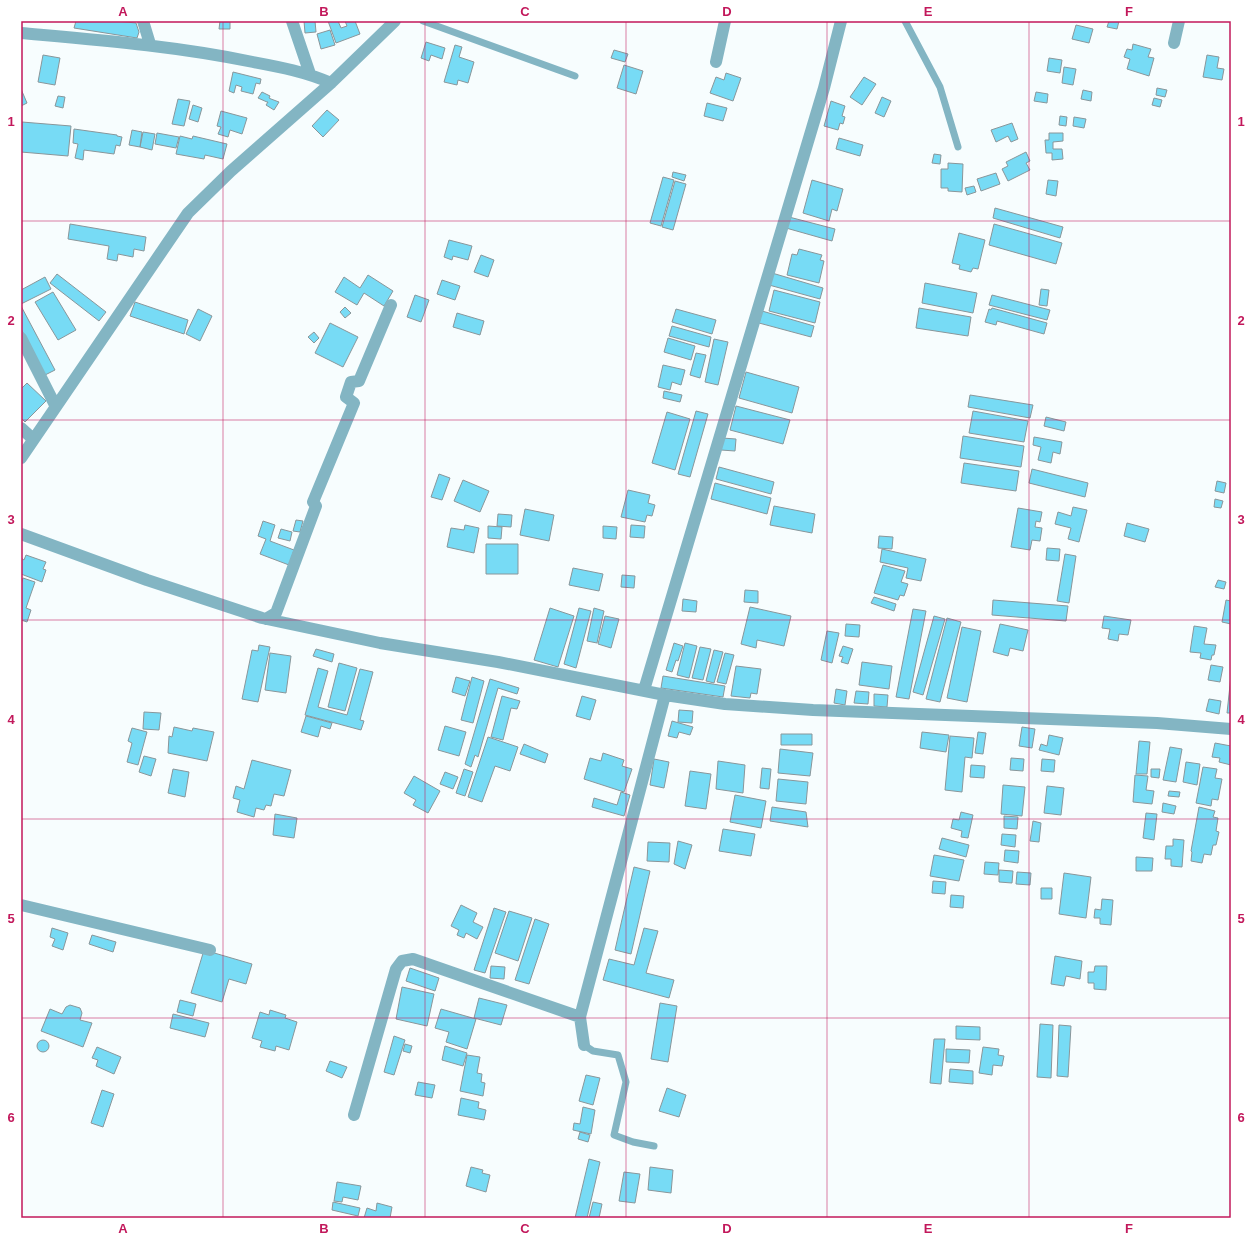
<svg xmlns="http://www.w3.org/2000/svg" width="1252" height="1239" viewBox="0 0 1252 1239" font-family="Helvetica,sans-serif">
<rect width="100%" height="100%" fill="#f7fdfe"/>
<!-- building -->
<path fill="#77dbf5" stroke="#89969a" d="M76 21H116L136 23 139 32 137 38 74 28Z
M220 21H230V29H219Z
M304 21H315L316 32 305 33Z
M328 21H338L341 28 347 26 345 21H355L360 34 336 43Z
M1109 21H1119L1117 29 1107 27Z
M1076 25 1093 29 1089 43 1072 39Z
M330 30 335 45 321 49 317 34Z
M426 42 445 48 442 59 431 55 429 61 421 58Z
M1133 44 1151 49 1148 57 1154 58 1149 76 1127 69 1130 59 1124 57 1127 49 1132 50Z
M455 45 462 47 459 57 474 62 468 83 458 80 457 85 444 82Z
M614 50 628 54 625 62 611 58Z
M43 55 60 58 55 85 38 82Z
M1207 55 1219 57 1217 68 1224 69 1222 80 1203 77Z
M1049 58 1062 60 1060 73 1047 71Z
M624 65 643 71 636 94 617 88Z
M1064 67 1076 69 1073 85 1062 83Z
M233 72 261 79 260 84 256 83 253 94 241 91 242 87 236 85 234 93 229 91Z
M726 73 741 78 733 101 710 93 716 77 724 80Z
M864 77 876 84 862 105 850 97Z
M1157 88 1167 90 1165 97 1156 95Z
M21 89 27 103 21 106Z
M1083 90 1092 92 1091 101 1081 99Z
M262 92 270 96 269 98 271 99 279 102 274 110 266 105 268 102H267L258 98Z
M1036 92 1048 94 1047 103 1034 101Z
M58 96 65 97 63 108 55 106Z
M882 97 891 101 884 117 875 113Z
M1154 98 1162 100 1160 107 1152 105Z
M178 99 190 101 184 126 172 124Z
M831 101 845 106 842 116 845 117 843 124 840 123 838 130 824 126Z
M707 103 727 108 723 121 704 116Z
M193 105 202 108 198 122 189 119Z
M327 110 339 120 323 137 312 126Z
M221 111 247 118 242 134 230 130 228 137 218 134 221 127 217 126Z
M1060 116 1067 117 1066 126 1059 125Z
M1074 117 1086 119 1084 128 1073 126Z
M22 122 71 126 68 156 21 152Z
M1012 123 1018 139 1011 142 1008 136 996 142 991 130Z
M74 129 117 135V136L122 137 120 146 116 145 114 154 84 150 83 160 75 158 78 144 73 143Z
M132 130 142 132 140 147 129 145Z
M143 132 155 134 152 150 140 147Z
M157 133 179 137 176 148 155 144Z
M1049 133H1063V141L1053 142V149H1062L1063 159 1052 160V153H1046L1045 140H1049Z
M180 136 192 139 193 136 227 144 223 159 205 155 204 159 176 154Z
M839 138 863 145 860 156 836 149Z
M1026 152 1030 161 1026 163 1030 170 1008 181 1002 169 1008 166 1006 162Z
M934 154 941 155 940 164 932 163Z
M948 163 963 164 962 192 948 191V188H941V169H948Z
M673 172 686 175 684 181 672 177Z
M996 173 1000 184 981 191 977 179Z
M663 177 674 180 661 226 650 223Z
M812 180 843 189 837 211 832 209 829 221 803 213Z
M1048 180 1058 181 1056 196 1046 194Z
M675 181 686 184 673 230 662 227Z
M974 186 976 192 967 195 965 188Z
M995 208 1063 227 1060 238 993 218Z
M789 217 835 229 832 241 786 228Z
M70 224 146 237 144 251 134 249 133 257 118 254 117 261 107 259 109 246 68 239Z
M994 224 1062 243 1056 264 989 245Z
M959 233 985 240 978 269 973 268 971 272 959 269 960 265 952 263Z
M449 240 472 246 468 260 453 256 452 260 444 257Z
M799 249 822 255 820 260 824 261 819 283 787 275 792 254 797 255Z
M481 255 494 260 488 277 474 272Z
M772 273 823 288 820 299 769 285Z
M57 274 106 312 99 321 50 283Z
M368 275 393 291 384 306 364 293 357 305 335 292 344 277 360 288Z
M45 277 51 289 21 304V290Z
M442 280 460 286 455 300 437 294Z
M925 283 977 293 973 313 922 303Z
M1041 289 1049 290 1047 306 1039 305Z
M774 290 820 302 815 323 769 311Z
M53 292 76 330 58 340 35 302Z
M415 295 429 300 421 322 407 317Z
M992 295 1050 310 1047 320 989 305Z
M135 302 188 320 184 334 130 316Z
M21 306 55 370 45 375 21 329Z
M345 307 351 313 345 318 340 312Z
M919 308 971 317 968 336 916 328Z
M992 308 1047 323 1044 334 997 321 996 325 985 322 989 309 991 310Z
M198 309 212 316 200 341 186 334Z
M676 309 716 320 712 334 672 322Z
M762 311 814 326 811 337 759 323Z
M457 313 484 321 480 335 453 327Z
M330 323 358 337 343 367 315 353Z
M672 326 711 337 709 347 669 336Z
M314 332 319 338 314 343 308 337Z
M668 338 695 346 691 360 664 352Z
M714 339 728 342 718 385 705 382Z
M696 353 706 355 700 378 690 375Z
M663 365 685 370 681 385 672 382 670 390 658 387Z
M746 372 799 387 792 413 739 398Z
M27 383 46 401 25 422 21 418V389Z
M664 391 682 395 680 402 663 398Z
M970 395 1033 405 1030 418 968 407Z
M736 406 790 420 783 444 730 430Z
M696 411 708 414 690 477 678 474Z
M973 411 1028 421 1024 442 969 433Z
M667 412 690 419 675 470 652 463Z
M1046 417 1066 422 1064 431 1044 426Z
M963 436 1024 446 1021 467 960 458Z
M1034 437 1062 442 1060 454 1053 452 1051 463 1038 460 1041 447 1033 445Z
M722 438 736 439 735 451 721 450Z
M964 463 1019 471 1016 491 961 483Z
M719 467 774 482 771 494 716 479Z
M1032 469 1088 483 1085 497 1029 483Z
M439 474 450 478 442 500 431 497Z
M463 480 489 491 480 512 454 501Z
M1217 481 1226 483 1224 493 1215 491Z
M715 483 771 498 767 514 711 499Z
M628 490 650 495 648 503 655 505 652 516 647 515 645 522 621 517Z
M1215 499 1223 501 1221 508 1214 507Z
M774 506 815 514 812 533 770 525Z
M1073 507 1087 510 1079 542 1068 539 1071 528 1055 524 1058 512 1071 516Z
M1018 508 1042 512 1040 522 1036 521 1035 527 1042 528 1040 541 1032 540 1030 550 1011 547Z
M525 509 554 515 549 541 520 535Z
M498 514 512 515 511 527 497 526Z
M296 520 303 521 300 532 293 531Z
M263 521 275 525 270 541 294 550 289 565 260 554 266 539 258 536Z
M1127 523 1149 529 1145 542 1124 536Z
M465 525 479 528 474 553 447 547 451 528 464 530Z
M631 525 645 526 644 538 630 537Z
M488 526 502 527 501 539 488 538Z
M603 526 617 527 616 539 603 538Z
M281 529 292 532 290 541 278 538Z
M879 536 893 537 892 549 878 548Z
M486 544H518V574H486Z
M1047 548 1060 549 1059 561 1046 560Z
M882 549 926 559 921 581 906 578 908 568 880 562Z
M1065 554 1076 556 1069 603 1057 601Z
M26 555 46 562 43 569 46 570 42 582 21 574V558L24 560Z
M883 565 905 571 901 582 908 584 904 596 900 595 898 600 874 593Z
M573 568 603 574 599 591 569 585Z
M622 575 635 576 634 588 621 587Z
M23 578 35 582 26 608 31 610 27 622 21 620V585Z
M1218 580 1226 582 1224 589 1215 587Z
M745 590 758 591V603L744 602Z
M874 597 896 604 894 611 871 603Z
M683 599 697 601 696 612 682 611Z
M993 600 1068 606 1066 621 992 615Z
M1226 600 1231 601V624L1222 622Z
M750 607 791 616 784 646 757 640 756 648 741 644Z
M550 608 574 616 558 667 534 660Z
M579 608 591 611 576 668 564 664Z
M594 608 604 611 597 643 587 641Z
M913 609 926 611 909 699 896 697Z
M605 616 619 619 611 648 598 644Z
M934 616 945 619 923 695 913 692Z
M1104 616 1131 620 1128 635 1119 634 1118 641 1108 639 1110 629 1102 628Z
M947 618 961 622 940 702 926 699Z
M846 624 860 625 859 637 845 636Z
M1000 624 1028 630 1023 651 1010 648 1008 656 993 652Z
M1194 626 1207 628 1204 644 1216 645 1214 655H1212L1211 660 1200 658 1201 653 1190 652Z
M962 627 981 631 967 702 947 698Z
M827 631 839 633 832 663 821 660Z
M674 643 683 646 678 661 676 660 672 672 666 670Z
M685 643 697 646 689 678 677 675Z
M259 645 270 647 258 702 242 699 252 650 258 651Z
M843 646 853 649 848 664 841 662 843 657 839 656Z
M700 647 711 649 703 680 692 678Z
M316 649 334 654 332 662 313 656Z
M714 650 723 652 714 683 706 681Z
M270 653 291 656 286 693 265 690Z
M725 653 734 655 726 684 717 682Z
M862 662 892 666 889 689 859 685Z
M339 663 357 668 345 711 328 707Z
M1211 665 1223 667 1220 682 1208 680Z
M736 666 761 669 757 694 751 693 750 698 731 696Z
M318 668 328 671 318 707 347 715 360 669 373 672 360 720 364 721 361 730 305 715Z
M663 676 725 686 723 697 661 688Z
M1231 676V713H1227Z
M456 677 470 681 465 696 452 692Z
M472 677 484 681 473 723 461 720Z
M490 679 519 688 517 694 498 688 478 757 475 755 471 767 465 764Z
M836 689 847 691 845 705 834 703Z
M856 691 869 692 868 704 854 703Z
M874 694 888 695 887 707 874 706Z
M502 696 520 701 517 709 511 708 503 740 491 737Z
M582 696 596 700 590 720 576 716Z
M1209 699 1221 701 1219 714 1206 711Z
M679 710 693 711 692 723 678 722Z
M144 712 161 713 159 730 143 729Z
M306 716 332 723 330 729 321 726 318 737 301 732Z
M672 721 693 727 690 735 679 732 677 738 668 736Z
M445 726 466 732 459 756 438 750Z
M174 727 192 731 193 728 214 732 207 761 168 753 169 736 172 737Z
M1022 727 1035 729 1032 748 1019 746Z
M132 728 147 732 138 765 127 762 132 743 128 741Z
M922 732 949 735 946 752 920 748Z
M978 732 986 733 983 754 975 753Z
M781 734H812V745H781Z
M1049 735 1063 738 1059 755 1039 750 1041 744 1047 746Z
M950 736 974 738 972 758 965 757 962 792 945 790Z
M488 737 518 747 510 771 495 766 482 802 468 797Z
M1139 741 1150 742 1147 774H1136Z
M1215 743 1231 746V765L1219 762 1220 758 1212 757Z
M524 744 548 754 545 763 520 754Z
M1170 747 1182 749 1176 782 1163 780Z
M780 749 813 753 810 776 778 773Z
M603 753 624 760 622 766 632 769 624 792 584 779 590 758 601 761Z
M144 756 156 759 151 776 139 772Z
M1011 758 1024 759 1023 771 1010 770Z
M654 759 669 762 664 788 650 785Z
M1042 759 1055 760 1054 772 1041 771Z
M252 760 291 770 284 796 274 794 271 806 266 805 264 810 256 808 254 817 237 812 240 800 233 798 236 786 244 789Z
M718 761 745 765 743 793 716 789Z
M1186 762 1200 764 1197 785 1183 782Z
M971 765 985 766 984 778 970 777Z
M1203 767 1217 769 1215 778 1222 779 1218 800 1212 799 1211 806 1196 803Z
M762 768 771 769 769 789 760 788Z
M173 769 189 772 185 797 168 793Z
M464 769 473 772 465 796 456 793Z
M1151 769H1160L1159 778 1151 777Z
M690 771 711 774 706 809 685 806Z
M445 772 458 777 453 789 440 784Z
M1135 775 1148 776 1146 790 1154 791 1152 804 1133 802Z
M414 776 440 791 428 813 413 805 416 800 404 793Z
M778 779 808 782 806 804 776 801Z
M1003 785 1025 787 1022 816 1001 814Z
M1047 786 1064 788 1061 815 1044 813Z
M1169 791 1180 792 1179 797 1168 796Z
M621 792 630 795 624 816 592 807 594 798 617 805Z
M735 795 766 801 761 828 730 822Z
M1163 803 1176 806 1174 814 1162 812Z
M772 807 806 812 808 827 770 821Z
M1199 807 1215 811 1213 817 1218 818 1216 831 1219 832 1216 845H1213L1211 855 1204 854 1202 863 1191 861 1192 852 1191 851Z
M961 812 973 815 968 838 961 837 962 831 951 828 953 819 959 820Z
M1146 813 1157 814 1154 840 1143 838Z
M275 814 297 818 294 838 273 835Z
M1004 816 1018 817 1017 829 1004 828Z
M1033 821 1041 823 1039 842 1030 841Z
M723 829 755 834 751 856 719 851Z
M1002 834 1016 835 1015 847 1001 845Z
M942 838 969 845 966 857 939 849Z
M1173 839 1184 840 1182 867 1171 866V859H1165L1166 846H1173Z
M678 841 692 845 685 869 674 864Z
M648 842 670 843 669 862 647 861Z
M1005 850 1019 851 1018 863 1004 861Z
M934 855 964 860 959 881 930 876Z
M1136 857 1153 858 1152 871H1136Z
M985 862 999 863 998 875 984 874Z
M634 867 650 871 631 954 615 950Z
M999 870 1013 871 1012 883 999 882Z
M1017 872 1031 873 1030 885 1016 884Z
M1064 873 1091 877 1086 918 1059 914Z
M933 881 946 882 945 894 932 893Z
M1041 888H1052V899H1041Z
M951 895 964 896 963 908 950 907Z
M1102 899 1113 900 1111 925 1100 924V918H1094L1095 909 1101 910Z
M461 905 477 913 473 922 483 927 477 939 466 933 464 938 457 935 459 930 451 926Z
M494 908 506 912 485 973 474 970Z
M509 911 532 918 518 961 495 953Z
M535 919 549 924 529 984 515 980Z
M52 928 68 933 63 950 52 946 55 939 50 937Z
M644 928 658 931 646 973 674 980 669 998 603 980 609 959 634 965Z
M92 935 116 942 113 952 89 944Z
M204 950 252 964 246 984 229 979 222 1002 191 993Z
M1055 956 1082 961 1080 979 1066 976 1064 986 1051 984Z
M491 966 505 967 504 979 490 978Z
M1095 966H1107L1106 990 1094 989V983H1088V972H1094Z
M410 968 439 978 435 991 406 981Z
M402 987 434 994 427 1026 396 1019Z
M479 998 507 1005 501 1025 474 1018Z
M180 1000 196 1004 193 1016 177 1012Z
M660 1003 677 1006 668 1062 651 1059Z
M70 1005 80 1008 82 1013 80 1020 92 1023 83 1047 41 1031 50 1009 62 1014 66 1007Z
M441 1009 476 1019 467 1049 446 1042 449 1032 435 1028Z
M270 1010 286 1015 285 1018 297 1022 289 1050 276 1046 275 1051 260 1047 262 1041 252 1038 260 1012 269 1015Z
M173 1014 209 1023 205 1037 170 1028Z
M1040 1024 1053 1025 1051 1078 1037 1077Z
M1059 1025 1071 1026 1068 1077 1057 1076Z
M956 1026 980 1027V1040L956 1039Z
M394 1036 405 1040 394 1075 384 1072Z
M934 1039H945L941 1084 930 1083Z
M37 1046a6 6 0 1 1 12 0a6 6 0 1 1-12 0Z
M405 1044 412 1046 410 1053 403 1051Z
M445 1046 467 1053 463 1066 442 1060Z
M97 1047 121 1057 114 1074 96 1066 98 1060 92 1058Z
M983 1047 999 1049 998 1055 1004 1056 1002 1066 993 1065 992 1075 979 1073Z
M946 1049 970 1050 969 1063 946 1062Z
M467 1055 480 1057 477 1073 482 1074 481 1082 485 1083 483 1096 460 1091Z
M330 1061 347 1067 342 1078 326 1071Z
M950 1069 973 1071V1084L949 1082Z
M586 1075 600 1078 593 1105 579 1101Z
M418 1082 435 1085 432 1098 415 1095Z
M667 1088 686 1095 679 1117 659 1111Z
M102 1090 114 1094 103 1127 91 1123Z
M461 1098 479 1102 478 1108 486 1110 484 1120 458 1115Z
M583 1107 595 1110 591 1134 573 1130 574 1123 580 1124Z
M580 1132 590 1135 588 1142 578 1139Z
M589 1159 600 1162 587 1218H575Z
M471 1167 483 1170 482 1173 490 1175 486 1192 466 1186Z
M650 1167 673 1170 671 1193 648 1190Z
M624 1172 640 1174 635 1203 619 1201Z
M337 1182 361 1186 358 1200 343 1197 342 1202 334 1201Z
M333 1202 360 1208 358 1216 332 1210Z
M593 1202 602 1204 599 1218H589Z
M377 1203 392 1207 390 1218H364L367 1208 376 1211Z"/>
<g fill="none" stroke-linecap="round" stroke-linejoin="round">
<!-- lane -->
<path stroke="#83b5c3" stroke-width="7" d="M423 21 575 76
M905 21 940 87 958 147
M584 1045 593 1051 618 1055 626 1082 614 1135 633 1142 654 1146"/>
<!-- street -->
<path stroke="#83b5c3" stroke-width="12" d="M143 21 150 44
M292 21 310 74
M21 33C99 40 176 46 253 62 280 67 306 72 331 83
M1174 43 1179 21
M716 62 725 21
M21 338 55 405
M21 428 33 439
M21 458 188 213 231 171 331 83 395 21
M21 534 147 580 262 618 380 643 498 662 665 695 725 704 813 710 1157 723 1231 729
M266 619 276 613 316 506 313 502 354 403 346 397 351 382 359 381 391 305
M644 690 824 88 841 21
M21 905 210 950
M584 1045 580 1017 665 695
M354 1115 396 969 402 961 413 959 580 1017"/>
</g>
<!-- grid -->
<path fill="none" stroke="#c2185b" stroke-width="1" stroke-opacity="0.55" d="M223 21V1218M425 21V1218M626 21V1218M827 21V1218M1029 21V1218M21 221H1231M21 420H1231M21 620H1231M21 819H1231M21 1018H1231"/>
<!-- border -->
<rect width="1252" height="1239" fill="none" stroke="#ffffff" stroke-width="44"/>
<rect x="22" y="22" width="1208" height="1195" fill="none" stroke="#c2185b" stroke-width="1.5"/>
<g font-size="13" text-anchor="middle" font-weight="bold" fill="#c2185b">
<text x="123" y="16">A</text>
<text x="324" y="16">B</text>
<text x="525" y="16">C</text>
<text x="727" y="16">D</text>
<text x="928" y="16">E</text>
<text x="1129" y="16">F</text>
<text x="11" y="126">1</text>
<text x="1241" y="126">1</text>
<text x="11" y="325">2</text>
<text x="1241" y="325">2</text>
<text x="11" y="524">3</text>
<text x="1241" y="524">3</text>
<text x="11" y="724">4</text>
<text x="1241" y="724">4</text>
<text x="11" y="923">5</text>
<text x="1241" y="923">5</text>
<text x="11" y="1122">6</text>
<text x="1241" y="1122">6</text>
<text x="123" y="1233">A</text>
<text x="324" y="1233">B</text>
<text x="525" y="1233">C</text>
<text x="727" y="1233">D</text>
<text x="928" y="1233">E</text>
<text x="1129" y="1233">F</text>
</g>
</svg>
